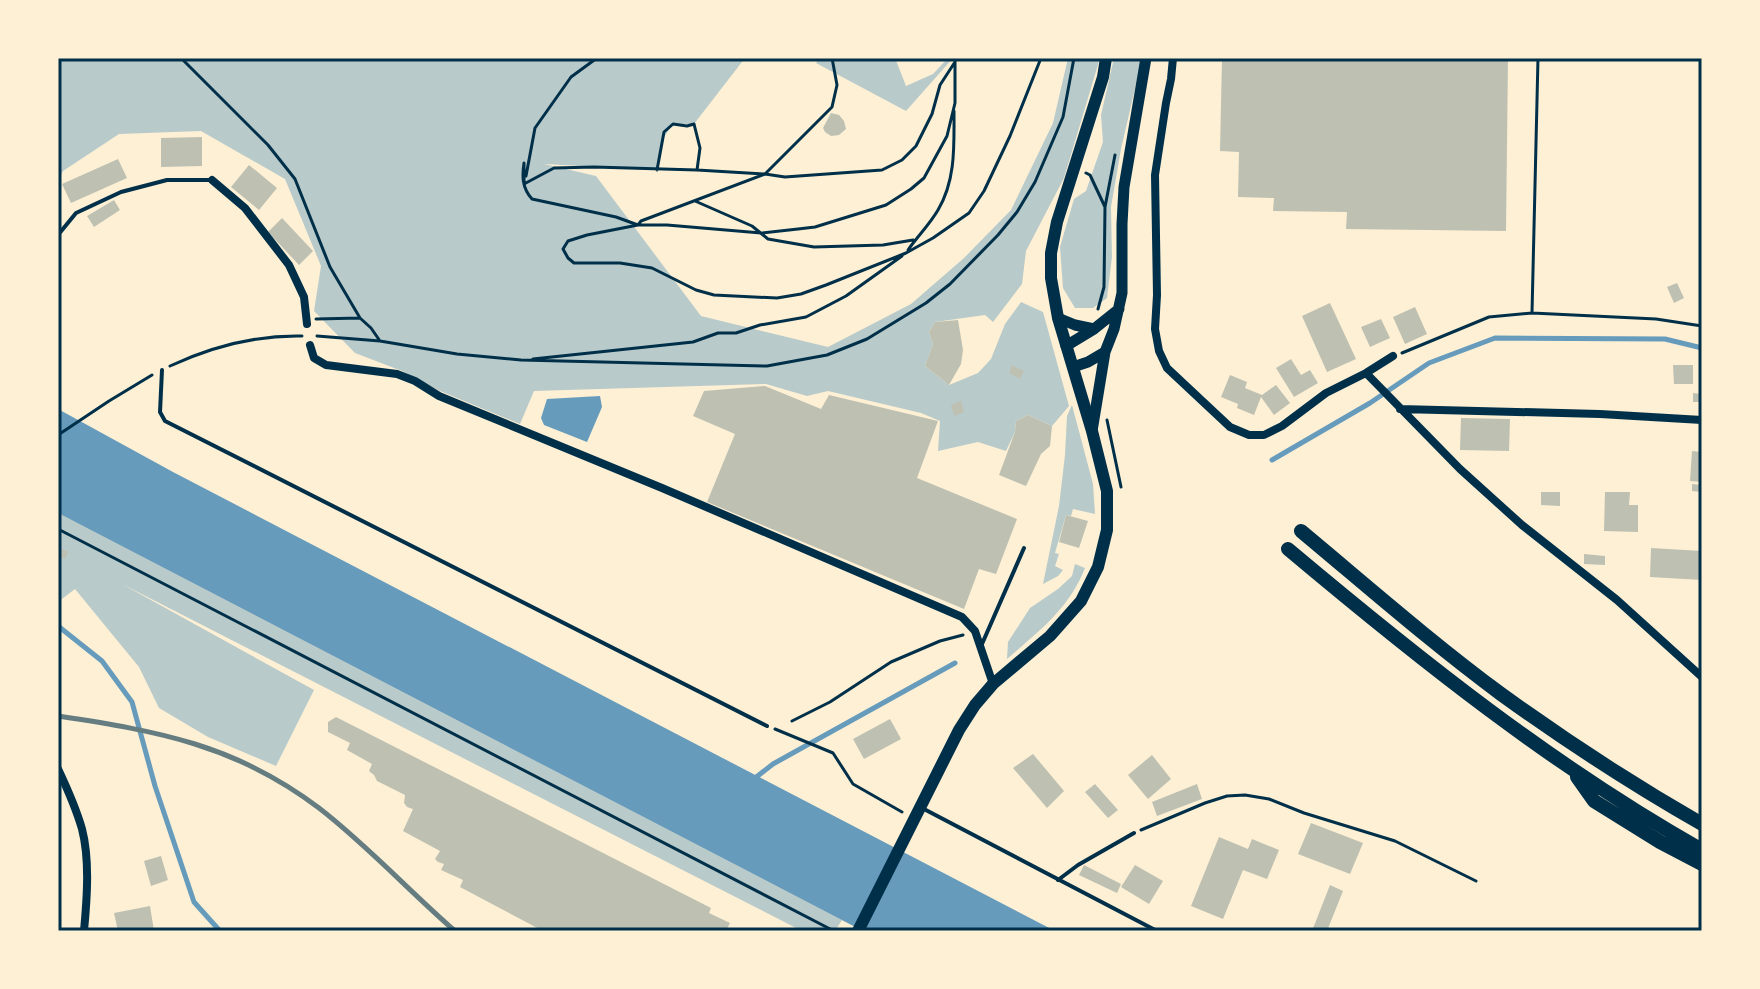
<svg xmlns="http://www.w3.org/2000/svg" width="1760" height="989" viewBox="0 0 1760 989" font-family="Helvetica,sans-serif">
<rect width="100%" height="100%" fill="#fdf0d5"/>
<!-- green -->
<path fill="#b9caca" d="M58 58H745L694 124H673L664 137 657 170 544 164 596 176 701 316 828 347 911 304 964 258 1011 210 1053 123 1068 58H1100L1064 178 1026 251 1022 284 993 322 985 315 935 322 929 332 933 344 925 366 949 385 978 373 991 359 1005 324 1021 302 1043 312 1069 406 1052 426 1028 415 1016 421 1015 432 1006 451 978 442 938 451 940 421 921 413 828 391 807 396 766 384 534 391 520 424 440 391 402 371 355 353 314 311 321 266 285 179 201 131 119 134 63 171 58 181Z
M819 58H895L906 86 933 74 948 58H953L906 111 816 63Z
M1114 58H1142L1121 149 1111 207 1112 257 1107 298 1093 308H1075L1063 288 1060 247 1074 199 1086 191 1103 142 1101 115Z
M1072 405 1093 484 1095 514 1073 509 1071 516 1066 515 1055 553 1059 554 1055 566 1063 570 1058 576 1043 584 1059 506 1065 455 1067 416Z
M58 513 842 920 835 931H802L122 584 314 690 276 766 208 737 159 708 139 667 75 589 58 602Z
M1075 564 1085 568C1069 609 1039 631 1007 659L1008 642 1030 608 1058 589 1072 576Z"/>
<!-- water -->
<path fill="#669bbc" d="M600 396 602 407 587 442 544 425 541 418 547 399Z
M58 409 173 472 1055 931H863L58 513Z"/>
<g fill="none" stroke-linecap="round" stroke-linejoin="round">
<!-- stream -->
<path stroke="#669bbc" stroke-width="5" d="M1272 460 1370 403 1429 363 1495 338 1665 339 1702 348
M58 626 102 661 132 702 155 786 194 902 220 931
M755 778 773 764 955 663"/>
</g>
<!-- building -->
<path fill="#bec0b2" d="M1222 58H1508L1506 231 1346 229 1347 212 1273 211 1274 198 1238 197 1239 152 1220 151Z
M831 113 839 115 844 121 846 129 839 135 831 136 825 132 823 128Z
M202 137V166L161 167V138Z
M118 159 127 178 71 203 62 184Z
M249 165 277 188 259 210 231 187Z
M114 200 120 210 94 227 87 216Z
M282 218 313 251 299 265 268 232Z
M1677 283 1684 298 1674 303 1667 287Z
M1330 303 1356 359 1327 372 1302 316Z
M1415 307 1427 334 1405 344 1393 317Z
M1381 319 1390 338 1370 347 1361 327Z
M958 320 963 350 961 364 949 385 925 366 933 344 929 332 935 322Z
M1291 359 1301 375 1310 370 1318 383 1294 397 1276 368Z
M1012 365 1024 371 1020 379 1009 373Z
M1673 365H1693V384H1674Z
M1230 375 1247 382 1245 388 1262 395 1276 385 1290 403 1274 415 1261 397 1254 415 1237 408 1238 404 1221 397Z
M765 386 821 409 829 395 938 421 917 478 1017 519 996 574 979 569 964 609 707 502 735 434 693 416 704 391Z
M1693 393 1702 394 1701 402H1693Z
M961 401 964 412 954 416 951 405Z
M1028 415 1052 426 1050 446 1041 454 1026 486 999 475 1015 432 1016 421Z
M1461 418 1510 419 1509 451 1460 450Z
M1692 451 1702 452V482L1690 481Z
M1692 484 1702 485V492L1692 491Z
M1541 492H1560V506L1541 505Z
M1605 492H1630L1629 505H1638V532L1604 531Z
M1066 515 1088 521 1079 548 1059 542Z
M58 547 68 552 65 559 58 555Z
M1651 548 1702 551V580L1650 577Z
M1584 554 1605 556V565L1584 564Z
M336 717 711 908 709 913 730 923 727 929 732 931H543L460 887 463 880 441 870 444 864 438 862 435 859 440 851 403 831 413 809 407 807 404 803 405 795 377 781 374 775 369 771 372 764 347 750 350 743 328 732V722Z
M890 719 901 739 864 759 853 739Z
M1033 754 1064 791 1047 808 1013 768Z
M1152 755 1171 779 1148 799 1128 775Z
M1095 784 1118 810 1108 818 1085 792Z
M1197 784 1202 799 1157 816 1152 802Z
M1311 823 1363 843 1350 874 1298 854Z
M1219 837 1248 849 1252 839 1279 850 1267 879 1243 870 1223 919 1191 906Z
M161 856 168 880 151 886 144 861Z
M1084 865 1121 884 1117 893 1079 875Z
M1135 865 1163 881 1149 904 1121 887Z
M1330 885 1343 891 1327 931H1312Z
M150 906 154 931H118L114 913Z"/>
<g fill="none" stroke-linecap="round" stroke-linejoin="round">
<!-- path -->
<path stroke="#003049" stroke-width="3" d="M181 58 268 145 295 179 330 267 360 318 371 328 380 341
M955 62V103L947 136 924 178 911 189 886 205 815 227 798 229 761 233 667 225H638L587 235 568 241 563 249 568 258 574 263H620L652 268 696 290 714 295 777 298 801 294 826 285 906 253 933 238 969 213 984 191 1010 136 1041 58
M657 170 664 132 673 124 687 126 694 124 700 148 697 170
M1086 173 1090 175 1105 207
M526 176 535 128 571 77 597 58
M524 184 554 168 594 167 697 170 765 174 785 177 882 170 902 160 916 146 932 114 940 85 955 62V58
M524 184V163C522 176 522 188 532 199L616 217 638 225 641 221 765 174 832 107 837 85 832 58
M695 201 752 226 768 239 814 247 883 245 913 240
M908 250C917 237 930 224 938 210 956 180 954 145 954 111
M1098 309 1104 287 1105 207 1115 155
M1532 313 1538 58
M316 319 360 318
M317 336 380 341 457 354 521 360 767 366 827 355 867 339 926 303 950 284 998 235 1017 212 1035 182 1063 117 1074 58
M1402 353 1489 317 1532 313 1656 319 1702 326
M533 359 693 342 718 333H736L760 325 806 317 846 296 902 256
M170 366C211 347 257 335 302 336
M1107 420 1121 487
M58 435 109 401 152 375
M58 529 834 931
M792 721 830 702 891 662 940 641 963 635
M775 729 833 753 853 784 902 812
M1141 830 1205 803 1227 796 1245 795 1269 799 1304 813 1395 841 1476 881"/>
<!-- service -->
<path stroke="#003049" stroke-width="4" d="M58 235 76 213 121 192 167 180H210
M162 370 160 412 165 421 767 726
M982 644 1024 548
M922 808 1157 931
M1058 880 1078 865 1134 833"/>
<!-- minor -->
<path stroke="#003049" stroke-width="8" d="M1173 58 1171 79 1166 103 1155 175 1157 295 1155 329 1159 351 1167 368 1230 427 1249 435H1264L1282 426 1326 393 1366 373 1393 356
M212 180 245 208 289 265 304 297 307 324
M310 345 314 358 326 365 397 374 415 381 439 396 662 488 962 617 975 631 993 684
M1366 373 1460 469 1522 525 1617 600 1702 677
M1400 409 1600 414 1702 420
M58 769C67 788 76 808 82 829 90 860 87 899 84 931"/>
<!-- tertiary -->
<path stroke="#003049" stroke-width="11" d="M1058 318 1075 325 1094 329
M1066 346 1094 329 1119 309
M1073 367 1088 362 1105 352
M1092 431 1105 352 1114 329 1122 293V224L1124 187 1146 58"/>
<!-- secondary -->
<path stroke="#003049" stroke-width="12" d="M858 931 959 730 975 705 993 684 1050 636 1081 601 1098 567 1107 530V491L1092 431 1058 318 1051 278V253L1057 222 1103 77 1106 58"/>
<!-- trunk -->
<path stroke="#003049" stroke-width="14" d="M1301 531C1367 586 1432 643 1501 694 1566 741 1632 784 1702 824
M1288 549C1419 659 1553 766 1702 850
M1577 777 1594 801 1660 842 1702 864"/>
<!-- rail -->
<path stroke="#657d81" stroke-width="5" d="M58 716C158 731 236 745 319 808 367 845 409 891 455 931"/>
</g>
<!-- border -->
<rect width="1760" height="989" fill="none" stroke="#fdf0d5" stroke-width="120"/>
<rect x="60" y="60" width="1640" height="869" fill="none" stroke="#003049" stroke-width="3"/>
</svg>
